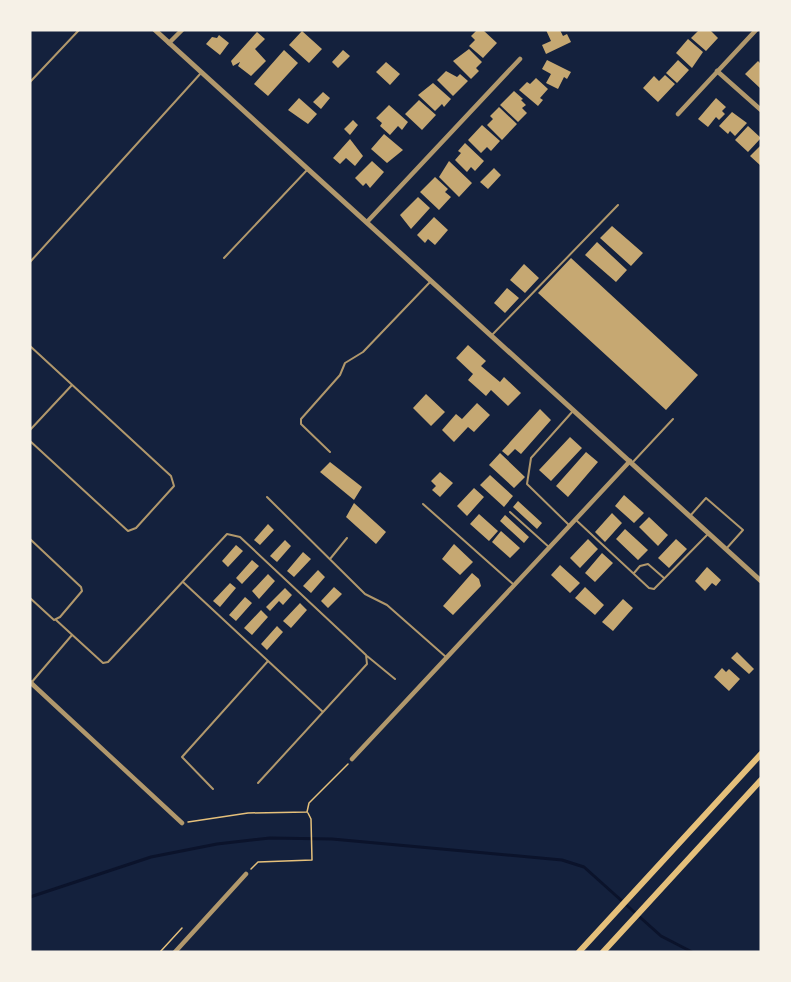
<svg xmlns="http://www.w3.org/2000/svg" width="791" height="982" viewBox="0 0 791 982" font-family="Barlow,sans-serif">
<rect width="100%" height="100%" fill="#14213d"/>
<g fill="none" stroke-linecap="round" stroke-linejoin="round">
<!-- stream -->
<path stroke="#0b132b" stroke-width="3" d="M30 897 151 857 217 844 270 838 332 839 562 860 584 867 661 936 692 952"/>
</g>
<!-- building -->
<path fill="#c6a872" d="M477 30H483L497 43 483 58 469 46 475 40 471 36Z
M546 30H560L563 36 567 34 571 42 546 54 542 45 551 41Z
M699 30H710L718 38 706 51 691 38Z
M302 31 322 49 309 63 289 45Z
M257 32 265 39 255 49 266 61 251 76 238 66 240 62 233 66 231 61Z
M219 35 229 43 220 55 206 44 212 37 217 38Z
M688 39 703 52 692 68 676 53Z
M469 49 482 62 476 68 479 71 471 79 453 61Z
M284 50 298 63 268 96 254 84Z
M343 50 350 56 338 68 332 62Z
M547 60 571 72 567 79 564 77 558 89 546 83 551 74 542 69Z
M678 60 689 70 677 83 666 73Z
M758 61 761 64V89L745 74Z
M386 62 400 74 390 85 376 72Z
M446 71 457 77 460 74 468 81 453 96 437 80Z
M665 75 675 84 658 102 643 88 654 76 659 81Z
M536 78 548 89 540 98 543 100 538 106 519 90 527 82 530 84Z
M433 83 451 99 444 107 442 104 435 111 418 95Z
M514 91 523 99 521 100 526 105 522 108 527 113 518 122 500 105Z
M323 92 330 98 321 109 313 102Z
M299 98 317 114 308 124 288 110Z
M716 98 726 107 722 111 725 114 719 120 716 117 708 127 698 119Z
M419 100 436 115 422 130 405 114Z
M389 105 408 122 402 130 398 126 390 135 380 126 382 123 376 118Z
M499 107 517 124 502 140 487 125 493 119 490 116Z
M732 112 747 123 735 136 730 131 728 134 719 126Z
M353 120 358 125 350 135 344 129Z
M482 125 500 141 491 151 487 147 481 153 468 140Z
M748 126 761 138 748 152 735 140Z
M384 134 403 150 387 163 371 149Z
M350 139 363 156 355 166 346 158 340 164 333 158Z
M465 143 484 161 475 171 471 167 467 172 455 160 461 153 458 151Z
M761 145V166L750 156Z
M372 161 384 172 370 188 366 183 363 186 355 178Z
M449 161 472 183 459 197 439 177Z
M494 168 501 175 488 189 480 182Z
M435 177 448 189 445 192 451 197 439 210 420 192Z
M418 197 430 208 411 229 400 215Z
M434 217 448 230 435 245 428 239 425 243 417 235Z
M612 226 643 253 631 266 600 238Z
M597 242 627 270 616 282 585 255Z
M571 258 698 375 666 410 538 293Z
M524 264 539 278 525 293 510 280Z
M507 288 519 298 505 313 494 303Z
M468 345 486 361 481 366 500 382 504 377 521 393 508 406 491 390 486 396 468 380 473 374 456 358Z
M426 394 445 412 431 426 413 408Z
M477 403 490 415 474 432 468 427 454 442 442 430 456 414 462 419Z
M540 409 551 420 521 454 515 449 508 456 502 451Z
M570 437 582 448 551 481 539 470Z
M586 452 598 462 568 497 556 486Z
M500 453 525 477 514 488 489 465Z
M330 462 362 487 354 500 320 472Z
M440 472 453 483 440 497 432 490 436 486 431 481Z
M490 475 513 496 504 507 480 485Z
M474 488 484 497 467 516 457 506Z
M624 495 644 513 634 523 615 506Z
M518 501 542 523 537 529 513 507Z
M354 503 386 532 376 544 346 517Z
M612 513 622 523 605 542 595 532Z
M479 514 498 531 489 541 470 524Z
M505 515 529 537 524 543 500 521Z
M649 517 668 535 658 546 639 527Z
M268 524 274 530 260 545 254 540Z
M625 529 648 550 638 560 616 539Z
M501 531 520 548 510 558 492 542Z
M588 539 598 549 580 568 570 558Z
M676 539 687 549 669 568 658 558Z
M285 540 291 546 277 562 270 556Z
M454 544 473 562 460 575 442 559Z
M236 545 243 551 228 567 222 561Z
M303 552 311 559 294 577 287 571Z
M602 553 613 563 595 582 585 573Z
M252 560 259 566 242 584 236 578Z
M560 565 580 583 570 593 551 575Z
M707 567 721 580 716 586 712 583 705 591 695 581Z
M318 570 325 577 311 593 303 586Z
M472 573 479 579 481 586 453 615 443 606Z
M268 574 275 581 259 599 252 591Z
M230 583 236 588 220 607 213 601Z
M334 587 342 594 328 608 321 601Z
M585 587 604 605 595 615 575 598Z
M285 588 292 595 283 605 279 601 270 611 266 607Z
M245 597 252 603 236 621 229 615Z
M623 599 633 608 613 631 602 622Z
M300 603 307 610 291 628 283 621Z
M261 610 268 617 252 635 244 628Z
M277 626 283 632 267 650 261 644Z
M737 652 754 669 749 674 731 658Z
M722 668 726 672 729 669 740 679 729 691 714 677Z"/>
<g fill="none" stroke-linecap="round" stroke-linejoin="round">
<!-- path -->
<path stroke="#e5c07b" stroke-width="1.5" d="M188 822 248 813 307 812 309 803 348 764
M251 869 258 862 312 860 311 819 308 813
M160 952 182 928"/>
<!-- service -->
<path stroke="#b1986c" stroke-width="2" d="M30 82 79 30
M224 258 308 169
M30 262 201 73
M491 336 618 205
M30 346 171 476 174 486 136 528 128 531 30 441
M30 430 72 385
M330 452 301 424V419L340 375 345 363 363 352 431 281
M632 463 673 419
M267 497 365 594 387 605 446 657
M423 504 513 584
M510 512 550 548
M690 516 706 498 743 530 726 549
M576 520 649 588 654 589 709 533
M570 526 527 484 531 458 573 411
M30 539 81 587 82 591 60 617 54 620 30 598
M330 559 347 538
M634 573 640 566 648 564 664 578
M183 582 323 712
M56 620 103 663 108 662 227 534 240 537 366 655 367 664 258 783
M367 656 395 679
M31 683 72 635
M213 789 182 757 268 661"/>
<!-- minor -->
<path stroke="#b1986c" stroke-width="4.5" d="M169 43 182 30
M717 71 761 110
M678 114 756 30
M367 222 520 59
M30 682 182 823
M352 759 630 461
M175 952 246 874"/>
<!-- tertiary -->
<path stroke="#b1986c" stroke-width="5" d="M155 30 761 581"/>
<!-- secondary -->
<path stroke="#e5c07b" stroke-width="6" d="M579 952 761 754
M603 952 761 780"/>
</g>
<!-- border -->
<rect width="791" height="982" fill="none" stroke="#f6f1e7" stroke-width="63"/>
</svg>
